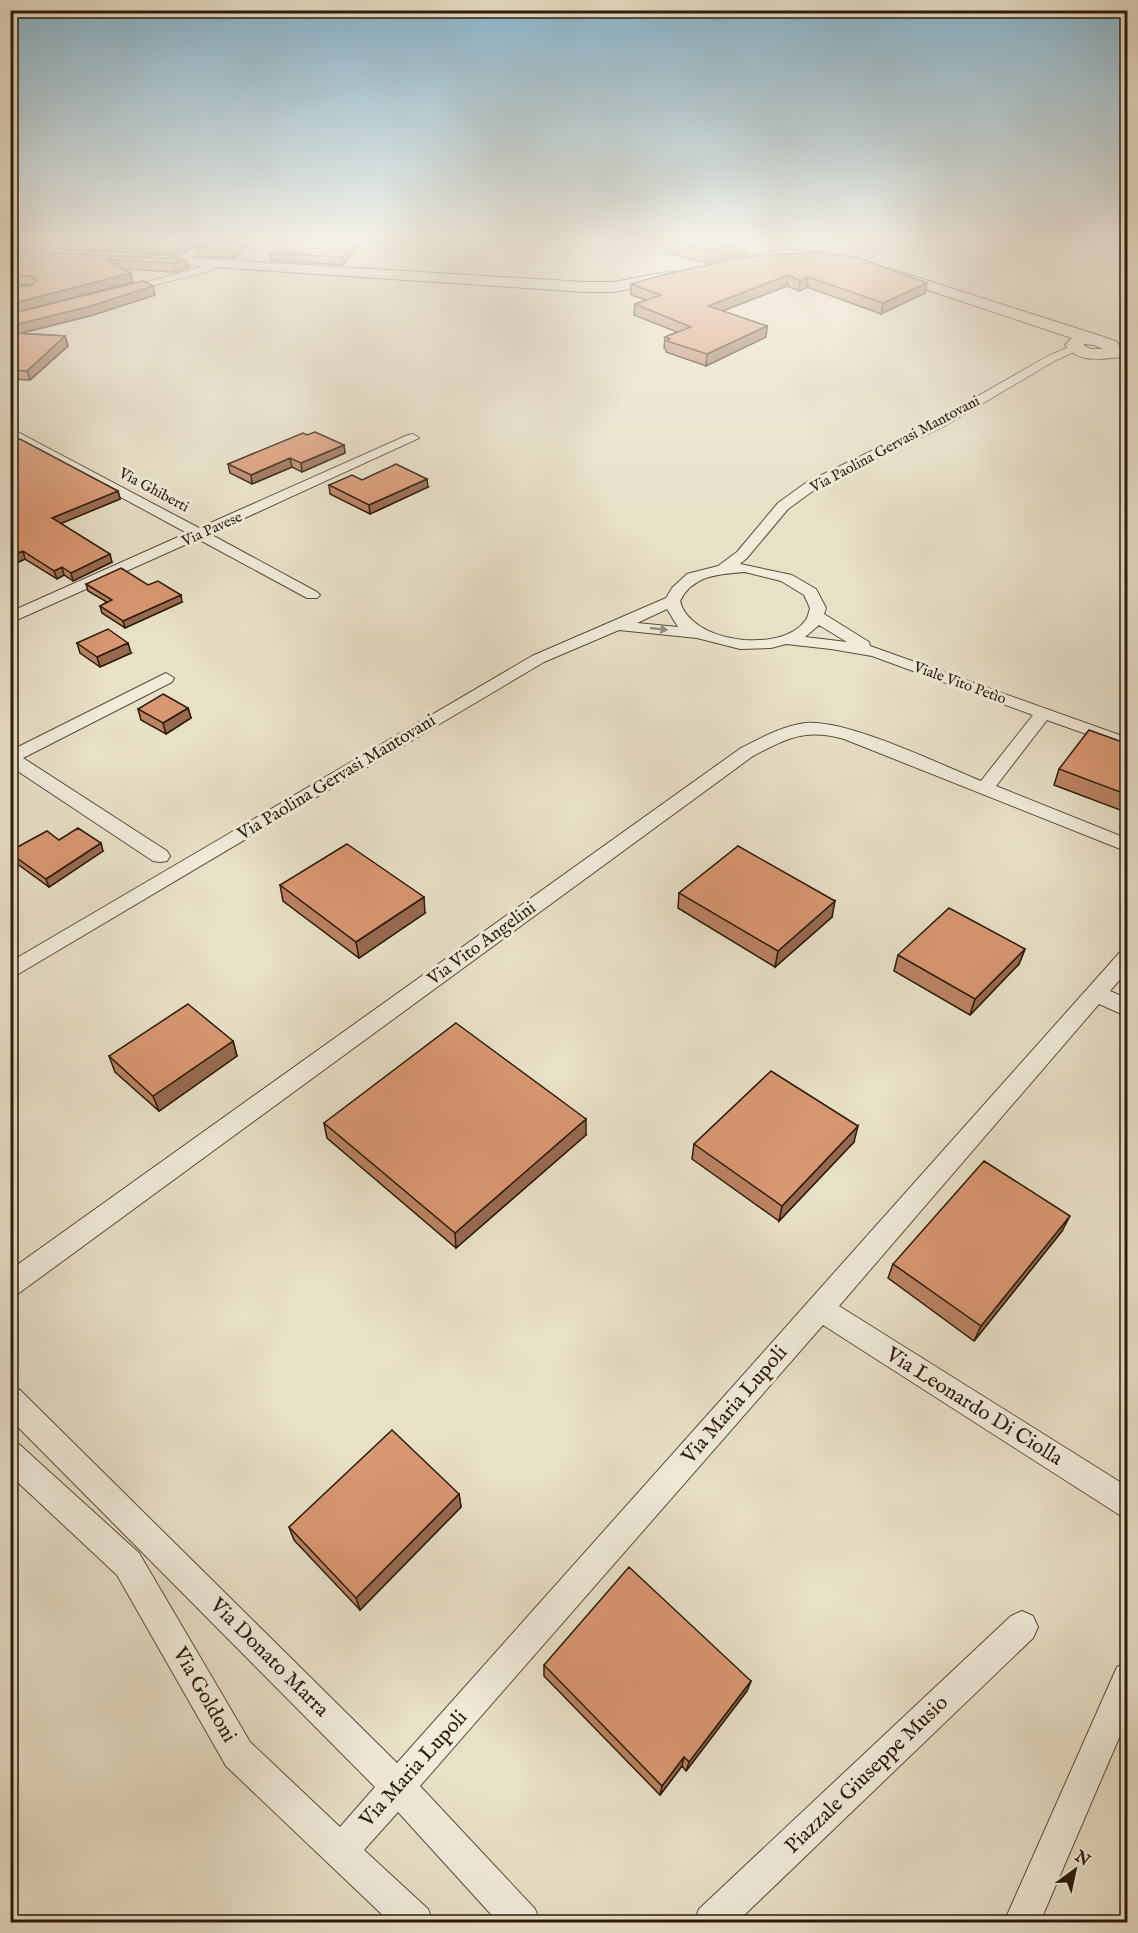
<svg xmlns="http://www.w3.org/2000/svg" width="1138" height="1933" font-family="'IM FELL English',serif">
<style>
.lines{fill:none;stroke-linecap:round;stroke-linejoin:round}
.street-casing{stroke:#5a4d3a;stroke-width:2}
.secondary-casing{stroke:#2b1c0b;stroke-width:2}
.street{fill:#f0ebdb;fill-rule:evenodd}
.secondary{fill:#f0ebdb;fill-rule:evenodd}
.wall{fill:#bb8263;stroke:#2b1c0b;stroke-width:1.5}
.shaded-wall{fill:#986a50;stroke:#2b1c0b;stroke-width:1.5}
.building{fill:#d99773;stroke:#2b1c0b;stroke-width:1.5}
.oneway{fill:#978e7d}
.labels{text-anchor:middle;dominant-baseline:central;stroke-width:6;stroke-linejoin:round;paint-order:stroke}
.far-street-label{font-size:15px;fill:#2b1c0b;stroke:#f0ebdb}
.street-label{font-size:18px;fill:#2b1c0b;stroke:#f0ebdb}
.near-street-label{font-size:21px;fill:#2b1c0b;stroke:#f0ebdb}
</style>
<rect width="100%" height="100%" fill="#e8e0c7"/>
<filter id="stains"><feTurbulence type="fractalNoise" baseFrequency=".00333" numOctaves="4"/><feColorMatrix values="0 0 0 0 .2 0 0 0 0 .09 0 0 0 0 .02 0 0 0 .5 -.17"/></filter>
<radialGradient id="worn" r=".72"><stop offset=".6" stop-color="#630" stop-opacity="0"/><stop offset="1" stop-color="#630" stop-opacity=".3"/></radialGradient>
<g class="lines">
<defs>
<path id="street" d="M55,240H66L49,255H41V251Z
M200,240L217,245L189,258L185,263H177L176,261L181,254L201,246L195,243Z
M900,240H913L859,262L850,260Z
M217,260L222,263L221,265L206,272L123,293L118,290L198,268Z
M10,286L32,287L37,290L32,293L10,292Z
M1074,345L1080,348L1078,350L1056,360L946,425L817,488L788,509L747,558L740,564L792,575L816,589L826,608L824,614L869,642L870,646L1128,738V749L1047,720L996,786L1128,839V852L844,739C805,728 787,738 753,756L19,1293L10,1296V1270L741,748C761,738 782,726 805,723C847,719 939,764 981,781L1033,715L872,656L831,649L786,644L771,648L740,649L697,638L619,630L544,662L10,979V962L532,656L666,598L672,588L687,574L718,566L737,552L778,503L807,482L938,419L1048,356ZM745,572L781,581L804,595L810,608C809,611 808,618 805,621C781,654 690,643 680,601C693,575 719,574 745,572ZM667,609L678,627L637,623ZM819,625L847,642L805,637Z
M10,428L199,528L408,435L413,434L419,438L210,534L317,592L320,595L317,598H307L198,539L10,623V612L187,533L10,437Z
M166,673L174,678L172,682L23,758L167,851L170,856L167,861L160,862L153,861L10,766V751Z
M1128,949V970L1110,991L1128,999V1017L1099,1004L839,1306L1128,1487V1518L1118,1514L823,1325L420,1786L535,1909L540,1922H498L398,1812L364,1850L428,1909L433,1922H390L226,1766L117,1575L10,1475V1441L20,1445L139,1553L250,1742L340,1827L375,1787L10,1419V1386L20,1390L397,1763L1121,951Z
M1022,1611L1033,1616L1038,1627L1033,1638L737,1922H694L699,1909L1011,1616Z
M1128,1662V1717L1040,1922H1004L1117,1667Z"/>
<path id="secondary" d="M780,250L828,251L835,255L828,259L780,258L739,265L732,261L739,257Z
M145,255L584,282H614L671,271L679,276L671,281L614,292H584L140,262L138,259L140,256Z
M888,268L1107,338L1117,342L1120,347H1128V357C1106,357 1080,366 1065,345L1072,338L883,275L881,272ZM1085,344L1094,345L1103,349H1091L1083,345Z"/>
</defs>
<!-- street casing -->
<use href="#street" class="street-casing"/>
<!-- secondary casing -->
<use href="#secondary" class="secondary-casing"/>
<!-- street -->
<use href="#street" class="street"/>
<!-- secondary -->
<use href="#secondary" class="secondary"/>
</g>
<!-- wall -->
<path class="wall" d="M10,240H52L41,248L10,247Z
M57,240L195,241L196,246L178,255L59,249Z
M207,240H251L235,258L199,256L197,247L210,241Z
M286,240H360L361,246L342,265L271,260L270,253Z
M666,240L748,241L747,254L706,263L666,253Z
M10,251L186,259L188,268L175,272L123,269L133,282L10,314L32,285L10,284Z
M751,256L925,293L881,314L807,287L799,291L787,286L722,311L767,326L766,337L706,366L666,352V349L664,348L665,337L677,332L634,315L635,304L646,300L631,295V284Z
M155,295L93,315L22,333L65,336L68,346L30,380L10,379V314Z
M307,435L344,445L345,453L302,472L292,467L252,484L230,473L228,464Z
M10,442L118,491L120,499L61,523L112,562L73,581L64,575L57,579L25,559L10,566Z
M362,480L428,487L370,514L330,494L329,485Z
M86,584L148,585L182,602L125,628L102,613L100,606L107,602L88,591Z
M77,643L131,653L100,667L80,653Z
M188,708L191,718L166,734L141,720L138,709Z
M1128,744V813L1054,785L1059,769Z
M59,840L103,851L49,887L12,860L10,857V851Z
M280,885L425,913L359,958L283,901Z
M679,893L832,917L775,967L678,908Z
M1025,949L1019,964L970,1015L894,971L898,955Z
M233,1041L237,1056L159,1111L115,1072L109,1056Z
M324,1123L586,1135L456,1248L327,1138Z
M854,1142L779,1221L692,1159L694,1144Z
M1062,1231L974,1341L888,1278L893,1264Z
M459,1494L461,1507L360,1610L294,1540L289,1527Z
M544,1665L751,1681L747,1691L686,1771L682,1766L660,1795L544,1676Z"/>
<!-- shaded-wall -->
<path class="shaded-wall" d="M39,240H52L41,248Z
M189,240H197L195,241L196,246L178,255L176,246Z
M242,240H251L235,258L234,249Z
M359,240H360L361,246L342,265V257Z
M748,241L747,254L706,263L707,250Z
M186,259L188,268L175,272L173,263Z
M131,273L133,282L10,314V304Z
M788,275L787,286L707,317L708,306Z
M808,277L807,287L799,291L800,281Z
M927,283L925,293L881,314L883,303Z
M153,286L155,295L93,315L10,336V326Z
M767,326L766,337L706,366L707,354Z
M65,336L68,346L30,380L27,371Z
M344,445L345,453L302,472L301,463Z
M290,458L292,467L252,484L251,475Z
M427,479L428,487L370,514L369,505Z
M118,491L120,499L55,526L52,518Z
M23,551L25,559L10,566V556Z
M110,554L112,562L73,581L71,573Z
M62,567L64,575L57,579L54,571Z
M181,595L182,602L125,628L123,621Z
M128,643L131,653L100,667L97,657Z
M188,708L191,718L166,734L163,723Z
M101,843L103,851L49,887L46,879Z
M424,897L425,913L359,958L356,942Z
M835,901L832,917L775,967L778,951Z
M1025,949L1019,964L970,1015L975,999Z
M233,1041L237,1056L159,1111L153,1096Z
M586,1119V1135L456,1248L455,1233Z
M858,1126L854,1142L779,1221L782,1206Z
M1070,1216L1062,1231L974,1341L981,1326Z
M459,1494L461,1507L360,1610L356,1598Z
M751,1681L747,1691L686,1771L689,1762Z
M684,1757L682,1766L660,1795L662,1786Z"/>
<!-- building -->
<path class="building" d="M57,240H189L176,246Z
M212,240H242L234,249L197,247Z
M286,240H359L342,257L270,253Z
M666,240H743L748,241L707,250Z
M10,251L186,259L173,263L107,260L131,273L10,304V295L21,286H31L37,280L30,276L10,275Z
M818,252L859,258L927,283L883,303L808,277L800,281L788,275L708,306L767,326L707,354L667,341L670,339L665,337L691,327L635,304L661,295L631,284L666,274L751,256Z
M143,281L153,286L91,306L10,326V314Z
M10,333L65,336L27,371L10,370Z
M315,432L344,445L301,463L290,458L251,475L228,464L303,433L307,435Z
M20,439L118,491L52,518L110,554L71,573L62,567L54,571L23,551L10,556V442Z
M396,464L427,479L369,505L329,485L352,475L362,480Z
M121,568L148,585L158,581L181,595L123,621L100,606L112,600L86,584Z
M108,629L128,643L97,657L77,643Z
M163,694L188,708L163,723L138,709Z
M1089,730L1128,744V795L1059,769Z
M78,828L101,843L46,879L10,853V851L47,831L59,840Z
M347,844L424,897L356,942L280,885Z
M738,846L835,901L778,951L679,893Z
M949,908L1025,949L975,999L898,955Z
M188,1004L233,1041L153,1096L109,1056Z
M456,1023L586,1119L455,1233L324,1123Z
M771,1071L858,1126L782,1206L694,1144Z
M984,1161L1070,1216L981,1326L893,1264Z
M392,1430L459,1494L356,1598L289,1527Z
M629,1567L751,1681L689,1762L684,1757L662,1786L544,1665Z"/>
<!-- one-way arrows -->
<defs><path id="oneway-solid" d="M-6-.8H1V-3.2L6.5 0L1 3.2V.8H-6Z" transform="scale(1.5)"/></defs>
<use class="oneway" href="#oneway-solid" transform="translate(659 629) rotate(6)"/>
<!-- sky -->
<linearGradient id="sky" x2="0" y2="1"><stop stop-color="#88b8d2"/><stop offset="0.47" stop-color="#f5f1e6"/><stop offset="1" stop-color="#f5f1e6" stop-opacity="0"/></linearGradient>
<rect width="1138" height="510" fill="url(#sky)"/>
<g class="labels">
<!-- far-street labels -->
<g class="far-street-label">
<text transform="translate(895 444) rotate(-28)">Via Paolina Gervasi Mantovani</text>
<text transform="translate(154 490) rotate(28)">Via Ghiberti</text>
<text transform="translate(212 529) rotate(-24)">Via Pavese</text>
<text transform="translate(960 683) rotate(20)">Viale Vito Petìo</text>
</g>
<!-- street labels -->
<g class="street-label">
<text transform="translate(337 778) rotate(-31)">Via Paolina Gervasi Mantovani</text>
<text transform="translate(482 944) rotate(-36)">Via Vito Angelini</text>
</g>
<!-- near-street labels -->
<g class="near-street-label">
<text transform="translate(735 1405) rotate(-49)">Via Maria Lupoli</text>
<text transform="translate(974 1407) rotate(32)">Via Leonardo Di Ciolla</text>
<text transform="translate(269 1658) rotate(45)">Via Donato Marra</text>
<text transform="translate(204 1695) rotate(60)">Via Goldoni</text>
<text transform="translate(414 1769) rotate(-48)">Via Maria Lupoli</text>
<text transform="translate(867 1775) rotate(-44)">Piazzale Giuseppe Musio</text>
</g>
</g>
<!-- margin -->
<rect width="1138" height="1933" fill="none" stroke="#e8e0c7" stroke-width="36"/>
<rect x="12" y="12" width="1114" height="1909" fill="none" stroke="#2b1c0b" stroke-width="3"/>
<rect x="18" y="18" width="1102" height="1897" fill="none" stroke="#2b1c0b" stroke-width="1.5"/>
<!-- north arrow -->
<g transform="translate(1075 1870) rotate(33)" stroke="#f0ebdb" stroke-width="4.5" paint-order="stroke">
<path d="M0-4.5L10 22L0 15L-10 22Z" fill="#2b1c0b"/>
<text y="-9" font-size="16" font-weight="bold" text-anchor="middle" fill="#2b1c0b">N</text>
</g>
<rect width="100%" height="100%" filter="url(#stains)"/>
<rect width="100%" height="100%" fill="url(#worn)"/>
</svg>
